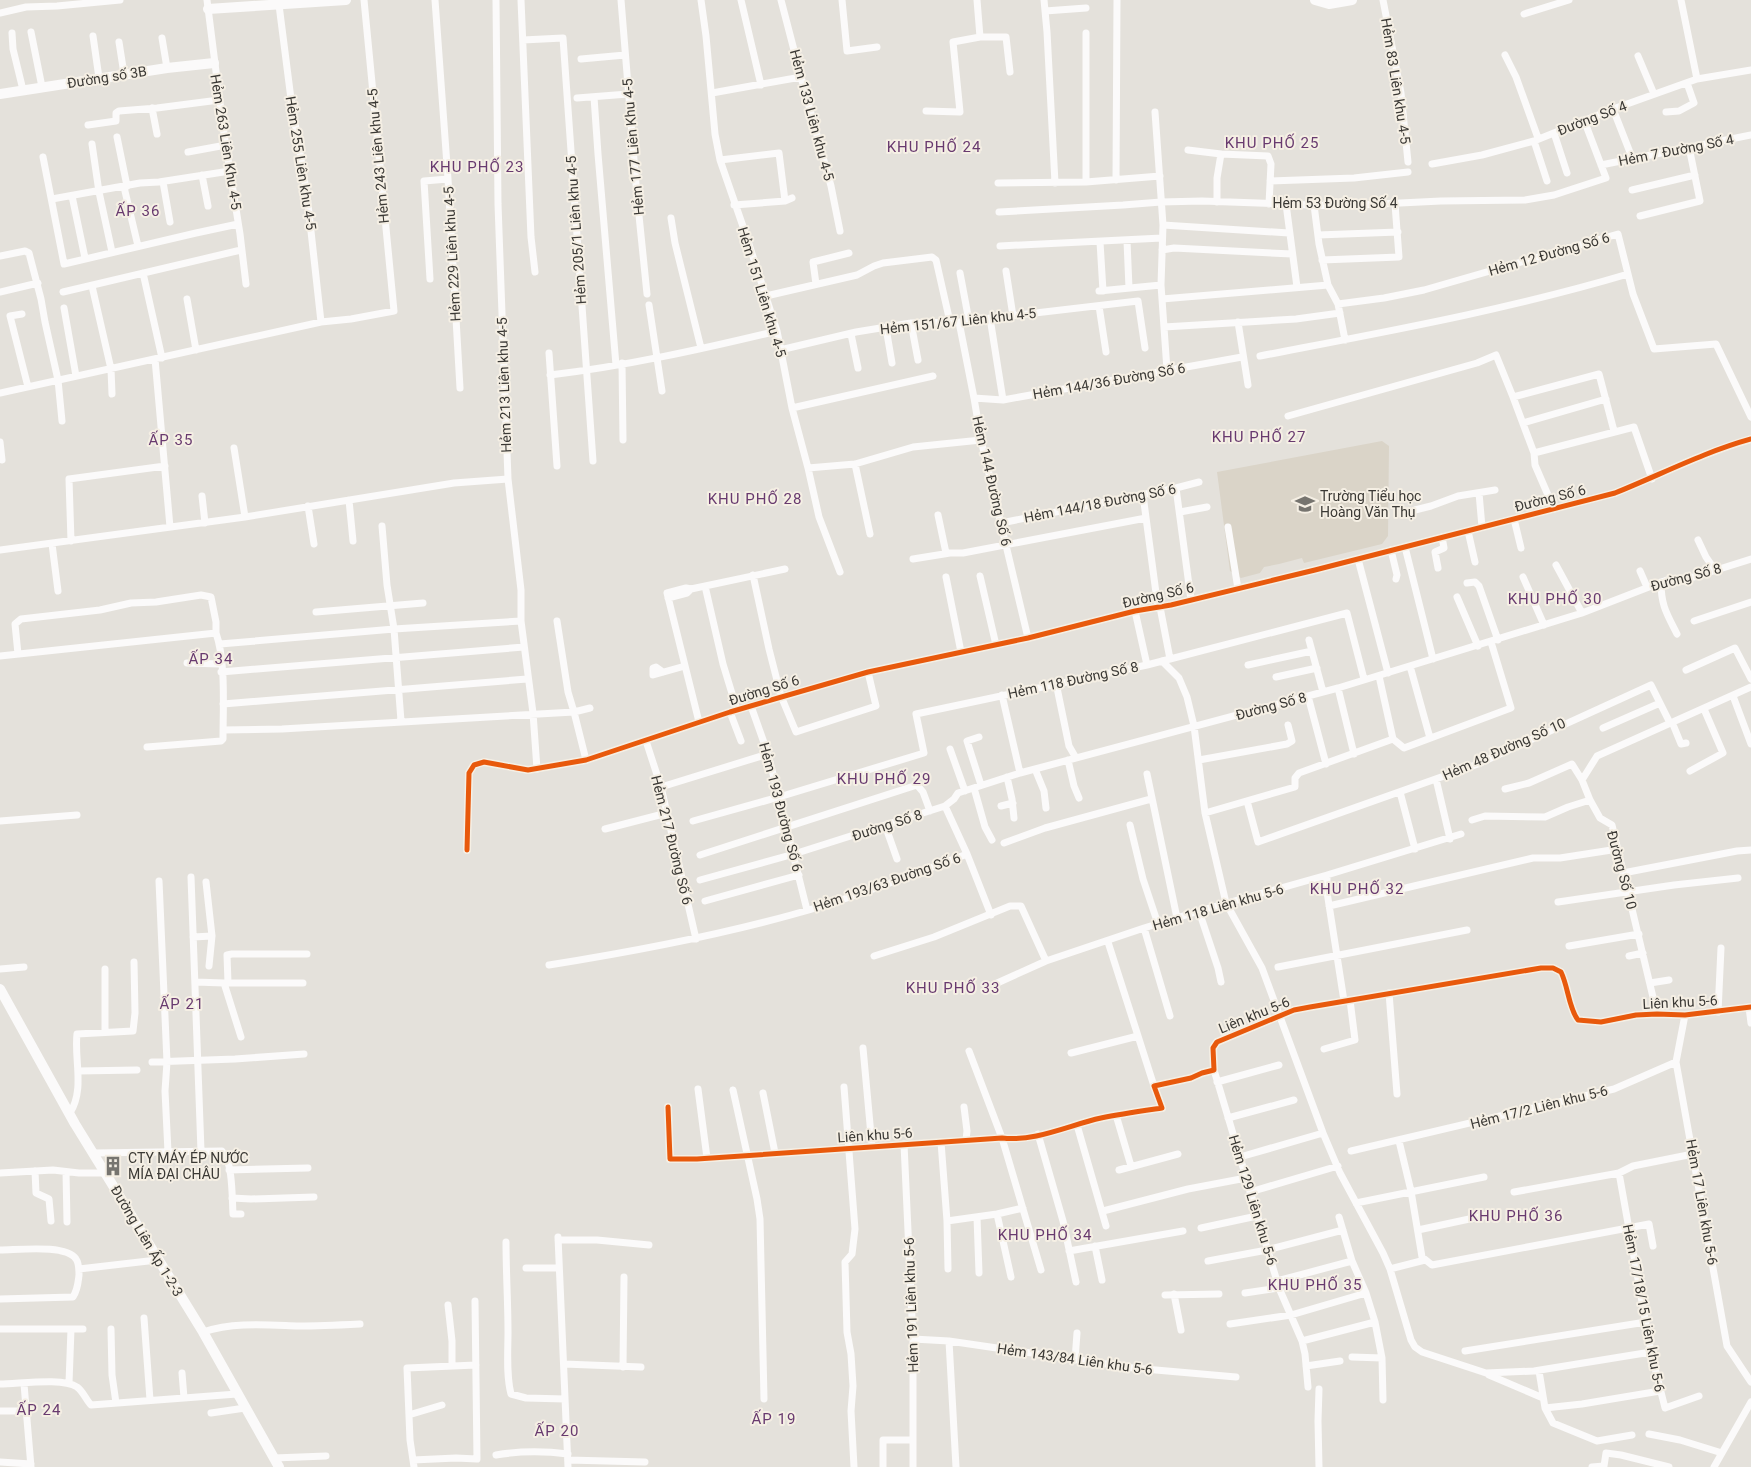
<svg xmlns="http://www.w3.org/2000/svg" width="1751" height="1467" font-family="Roboto,sans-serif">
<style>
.built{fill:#dad4c8}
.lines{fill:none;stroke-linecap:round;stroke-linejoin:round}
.street{stroke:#fbfafa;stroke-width:7}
.secondary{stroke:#fbfafa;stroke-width:10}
.cycleway-casing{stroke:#f5efe4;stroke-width:8}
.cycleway{stroke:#e8590c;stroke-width:5}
.labels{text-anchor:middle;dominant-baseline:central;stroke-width:4;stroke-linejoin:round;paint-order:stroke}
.street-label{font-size:14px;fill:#3b3935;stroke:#f5efe4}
.poi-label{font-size:14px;fill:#3b3935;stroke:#f5efe4;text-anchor:start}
.neighbourhood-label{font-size:15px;letter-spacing:1px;fill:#683a6f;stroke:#f5efe4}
</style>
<rect width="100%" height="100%" fill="#e4e1db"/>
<!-- built -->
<path class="built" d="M1382,441L1389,446L1388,536L1382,544L1304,563L1302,558L1279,564L1264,567L1260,573L1241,578L1230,571L1217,472Z"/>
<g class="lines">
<!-- street -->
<path class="street" d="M207,0L223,127L240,234L246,284
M435,0L448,179L460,388
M496,0L498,204L508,479L521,590V621L533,713L537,769
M521,0L531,237L535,272
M621,0L637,196L647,294
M701,0L706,36L715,134L720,160L747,238L777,331L792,408L808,468L855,464L913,447L981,440
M741,0L761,85
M781,0L801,77L831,186L840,231
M842,0L847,51L877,47
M1044,0L1047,32L1055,183
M1383,0L1401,93L1408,162
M1681,0L1697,79
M279,5L291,99L307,195L321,322
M1045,11L1086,8
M0,13L26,7L57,6L120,0
M1524,14L1569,0
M31,32L42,87
M12,33L13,49L23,90
M93,36L99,78
M980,37H1006L1010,72
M162,38L167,68
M523,40L563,38L593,461
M119,42L124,74
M1505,55L1516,77L1538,138
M1638,56L1654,94
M581,59L625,55
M712,93L801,77
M594,97L598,154L616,365
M577,98L628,94
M152,108L157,134
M1613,109L1633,160
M926,111L960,112L953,42L980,37L977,0
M1155,112L1163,225L1161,285L1167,370
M1666,112L1679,111L1694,103L1687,83
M88,125L116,121V113L119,111L157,108L219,100
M1554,133L1567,173
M117,137L127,186
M1534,141L1547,181
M92,144L99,192L112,252
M1188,150L1221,154L1268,156L1271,164L1269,204
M188,152L226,145
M43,157L64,264L196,233L238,224
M720,160L779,153L785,201
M1432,164L1482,155L1534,141L1613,109L1697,79L1751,70
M1601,165L1751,135
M202,175L208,206
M1116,180L1117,0
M1270,181L1354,178L1408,172
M163,182L170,222
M1086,182V33
M998,183L1086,182L1160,176
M124,187L138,246
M1632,190L1695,175
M72,196L85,258
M52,199L140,183L159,182L230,171
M1217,202V178L1221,154
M1286,204L1297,287
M734,205L785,201L792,198
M1314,205L1319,244L1328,285L1338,304L1345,340
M999,212L1123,205L1161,202L1202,201L1339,206L1441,201L1525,200L1554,195L1606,178L1584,120
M1640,216L1700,201L1689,147
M671,218L675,243L701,348
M1163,225L1289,233
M1318,235L1398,232
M1127,241L1129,288
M1100,242L1103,291
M1000,246L1162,238
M1162,250L1174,248L1292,254
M0,256L25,251L29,253L41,299L45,322L58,380L62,421
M1322,260L1399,257L1395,204
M1006,271L1013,316
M143,273L162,358
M960,273L969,321
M430,279L424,181L448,179
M816,284L813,262L849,253
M92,286L111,369L112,394
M1099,291L1161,285
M0,292L38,283
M63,292L241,250
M766,296L857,275L874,266L883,263L932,257L936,260L950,322
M187,299L196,350
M1162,299L1328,285
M1338,304L1384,298L1424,290L1618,234L1633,294L1654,349L1716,344L1751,417
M649,305L662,391
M1099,306L1106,352
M64,308L76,376
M22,314L10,316L28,387
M990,318L1003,400
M959,322L974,398L981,440L1028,638
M1238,322L1248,385
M911,323L918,360
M1164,327L1296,319L1340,313
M886,328L892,363
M851,334L858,368
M780,350L856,332L911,323L959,322L1138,301L1145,348
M549,353L557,466
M1260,356C1384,332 1507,310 1628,274
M155,359L170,527
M622,363L623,440
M550,375C626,366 702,349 777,331
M0,393L321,322L351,319L394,311L364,0
M1513,397L1599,374L1614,431
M974,398L1003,400L1242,357
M792,408L933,376
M1288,416L1477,363L1496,355L1513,397L1534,453L1535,465L1554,509
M1523,423L1606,399
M0,442L2,460
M234,448L245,517
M1534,453L1634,427L1652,479
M855,464L870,534
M808,468L819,517L840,572
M1176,488L1191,600
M1479,493L1482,527
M1143,495L1158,608
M202,496L205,523
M349,500L353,541
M308,506L314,544
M1415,510L1431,506L1458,496L1495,490
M1180,512L1207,507
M938,515L946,553
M1514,519L1521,548
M1001,523L1176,488L1199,482
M382,526L387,585L394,629L401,721
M1228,527L1238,589
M1468,531L1475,562
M1698,540L1706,557L1715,570
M71,541L69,479L165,466
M52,544L58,591
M1405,547L1433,659
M0,550L245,517L454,483L508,479
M1391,550L1397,575L1396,579
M913,559L950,553H963L1146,518
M1358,559L1388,673
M1556,565L1582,613
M1438,568L1435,552L1444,548L1442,537
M1640,571L1647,587
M753,575L769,649L781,696L796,732L876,706L868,672
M980,576L996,645
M946,577L961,652
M1523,577L1544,625
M1661,582C1661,606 1667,614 1677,634
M1467,583L1475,582L1479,586L1498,640
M705,586L723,664L737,710
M1457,597L1478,646
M668,598L687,593L691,589
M1160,607L1170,659
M1135,611L1147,665
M316,612L423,603
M557,621L568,692L574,712L590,708
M1694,621L1751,602
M1309,640L1323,692
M220,644L394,629L521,621
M18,654L15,624L21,619L100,610L131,603L156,602L201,595L211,597L216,622V633
M0,656L216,633C226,661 223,708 223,739L221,741L147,747
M1162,661L1179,678L1187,697L1194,726L1205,813L1226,903L1262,968L1323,1133L1340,1173L1383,1253L1390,1269L1411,1340L1415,1347L1422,1352L1486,1373L1534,1371L1651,1352
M187,663L221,664
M1248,665L1312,651
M1410,666L1430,738
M1686,670L1735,648L1751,679
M221,672L524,647
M663,672L656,667L653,668V675L685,666
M1379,676L1393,739
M1276,677L1317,668
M1056,683L1069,746L1076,758
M1338,688L1354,754
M1002,695L1020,773
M1308,696L1326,764
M1733,696L1751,744
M223,704L527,679
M751,706L768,754L807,910
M730,712L741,741
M699,722L667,593L686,588L691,589L785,569
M1672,722L1681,744L1686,743
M1603,728L1660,703
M223,730L282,729L574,712L586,760
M979,737L967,741L981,785
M646,741L661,787L696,939
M950,749L965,791
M1068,760L1074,786L1079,798
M1199,760L1287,744L1292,741L1288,725
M1035,769L1044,791L1046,808
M1690,771L1723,753L1704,709
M1147,774L1177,918
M1007,777L1012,799L1014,818
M1436,779L1450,839
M661,787L768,754
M974,788L985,827L992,840
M1505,789L1529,783L1572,764L1582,780
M1400,792L1415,849
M1247,801L1258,842L1478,764L1651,685L1670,723
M945,806L967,854L991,915
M1001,806L1013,803
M1205,813L1295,787V778L1299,773L1393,739L1404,748L1511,708L1491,642
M1472,820L1485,816L1545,817L1568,807L1590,800
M0,821L77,815
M693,821L779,797L924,753L916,714L1147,665L1347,613L1364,679
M885,825L897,859
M1130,825L1143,879L1158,924
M605,829L667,813
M1004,843L1045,828L1151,799
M467,850L469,773L474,765L484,762L528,770L586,760L730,712L868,672L1028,638L1135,611L1171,605L1315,570L1615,493C1660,475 1704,452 1751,439
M700,855L917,785L923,792L930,811
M1623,873L1737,851L1751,850
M1327,875L1461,834
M191,877L201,1151
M700,880L794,854L945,806L954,799L958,793L1020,773L1338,688L1582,613L1667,580L1694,577L1751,559
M159,881L167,1062L165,1091L168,1152
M206,882L212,936L209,966
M705,901L799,875
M1558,902L1674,885L1738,878
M1329,906L1533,858H1560L1618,849
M1199,911L1218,968L1221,982
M1144,928L1170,1016
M193,937L212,936
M1108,942L1154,1086
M1569,946L1639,934
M874,956L934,937L1010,906H1021L1046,961
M1629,956L1643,953
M549,965C631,952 711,937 791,915C851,899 909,876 967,854
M1278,967L1467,930
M0,969L24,967
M105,969V1032
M195,982L224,983L241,1037
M224,983H303
M228,983L227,955L232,954H307
M1650,983L1669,980
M995,984L1046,961L1144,928L1199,911L1327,875V892L1344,1001
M1389,993L1397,1094
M1749,1007L1751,1023
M1718,1012L1721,948
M1657,1014L1612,825L1600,818L1590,800L1582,780L1597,756L1751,687
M1685,1015L1676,1062L1727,1346L1751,1382
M863,1048L872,1146
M1324,1049L1355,1040L1350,1000
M969,1051L1002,1138L1041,1270
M1071,1053L1138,1036
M152,1062L235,1059L304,1054
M1214,1070L1279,1288L1302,1341L1305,1354L1308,1387
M78,1071L137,1070
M1217,1082L1279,1065
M844,1087L855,1229L852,1254L845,1262L847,1332L851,1354L853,1386L851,1411L854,1467
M698,1089L707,1158
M733,1090L757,1199L760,1219L764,1399
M763,1093L775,1153
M668,1107L670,1159H697L1002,1138C1035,1142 1069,1125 1101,1118C1121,1114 1142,1111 1162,1108L1154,1086L1191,1078L1202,1073L1214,1070L1213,1048L1217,1042L1294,1010L1310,1007L1541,968H1553L1561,972C1568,986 1569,1009 1578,1020L1601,1022L1636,1015L1657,1014L1685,1015L1751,1007
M964,1107L967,1131L966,1140
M70,1113C85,1089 74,1060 77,1034L133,1031L135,1013L134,962
M1116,1115L1131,1166
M1228,1118L1294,1100
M1077,1125L1106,1226
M1038,1134L1063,1221L1076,1282
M1399,1141L1411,1191L1422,1257L1432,1265L1649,1224L1653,1246
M941,1142L947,1221L948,1269
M904,1144L913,1339V1467
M1351,1151L1614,1089L1676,1062
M94,1153L222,1151C233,1161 232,1199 233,1214H241
M1240,1157L1323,1133
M229,1170L308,1168
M1119,1170L1178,1154
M35,1171L36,1193L49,1199L51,1221
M66,1172L67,1222
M0,1173L53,1170L79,1173H106
M1619,1173L1651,1352L1665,1408L1699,1396
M1250,1192L1338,1166
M1514,1192L1619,1173L1633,1166L1693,1154
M232,1198L251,1199L314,1197
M1356,1203L1484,1177
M1103,1211L1188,1189L1246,1178
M997,1214L1011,1277
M977,1217L979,1273
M1339,1217L1352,1261L1366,1293L1375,1322L1382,1358L1383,1400
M947,1221L997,1214L1023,1208
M1201,1228L1257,1216
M1418,1230L1488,1215
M558,1237L568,1467
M558,1240H597L649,1245
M506,1242C506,1272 508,1302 508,1332C508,1352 506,1375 511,1394L526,1398L565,1399
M1095,1246L1102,1280
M0,1250C18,1250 66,1244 76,1259C79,1263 79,1270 79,1275C78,1283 78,1289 73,1297L0,1299
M1069,1251L1183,1231
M1208,1261L1267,1250L1343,1230
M526,1268H559
M79,1269L157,1260
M1390,1269L1425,1260
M1277,1281L1352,1261
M1245,1293L1279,1288
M1174,1294L1181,1330
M1165,1295L1219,1294
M448,1305L452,1341V1366
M144,1318L150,1400
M1230,1324L1291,1315L1366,1293
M0,1329H83
M111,1329L112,1375L116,1403
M203,1332C234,1322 266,1325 299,1326C319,1326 340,1325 360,1324
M913,1339L949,1341L1133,1368L1236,1377
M949,1341L956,1467
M1302,1341L1375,1322
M1465,1351L1646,1322
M1352,1357L1382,1358
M1075,1360L1077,1333
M564,1364L641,1367
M1306,1366L1340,1361
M623,1367L624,1277
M1539,1371L1545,1408L1553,1423L1597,1441L1632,1435
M182,1373L184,1398
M1489,1375L1543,1398
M69,1383L71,1329
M0,1384C19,1384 63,1377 77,1387C83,1391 86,1400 91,1405L237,1394
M24,1384L31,1467
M1545,1408L1582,1404L1660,1391
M0,1411H27
M211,1413L245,1408
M409,1414H412L442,1405
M1649,1434L1680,1440L1722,1453
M1606,1453L1621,1455L1669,1467
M496,1455C520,1451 544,1451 568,1454
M274,1458L326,1456
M413,1460L456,1458L477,1459L475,1301
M568,1460L645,1462
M0,1462L31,1464
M414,1467L410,1440L407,1368L476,1365
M883,1467V1440H912
M1319,1467L1318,1421L1319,1389
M1592,1467L1604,1466L1606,1453
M1714,1467L1751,1402"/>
<!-- secondary -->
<path class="secondary" d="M1315,0L1329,4L1352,0
M208,9L346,0
M0,94L167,68L214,63
M0,989L75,1124L203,1332L279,1467"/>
<defs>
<path id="cycleway" d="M467,850L469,773L474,765L484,762L528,770L586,760L730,712L868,672L1028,638L1135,611L1171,605L1315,570L1615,493C1660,475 1704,452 1751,439
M668,1107L670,1159H697L1002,1138C1035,1142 1069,1125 1101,1118C1121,1114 1142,1111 1162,1108L1154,1086L1191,1078L1202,1073L1214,1070L1213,1048L1217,1042L1294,1010L1310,1007L1541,968H1553L1561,972C1568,986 1569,1009 1578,1020L1601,1022L1636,1015L1657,1014L1685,1015L1751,1007"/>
</defs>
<!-- cycleway casing -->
<use href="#cycleway" class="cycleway-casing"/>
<!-- cycleway -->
<use href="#cycleway" class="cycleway"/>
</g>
<!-- icons -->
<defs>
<symbol id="school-bare" viewBox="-9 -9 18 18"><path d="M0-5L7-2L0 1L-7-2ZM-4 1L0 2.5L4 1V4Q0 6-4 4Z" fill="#76746f" stroke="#f5efe4" stroke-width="2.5" paint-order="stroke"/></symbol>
<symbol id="building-bare" viewBox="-9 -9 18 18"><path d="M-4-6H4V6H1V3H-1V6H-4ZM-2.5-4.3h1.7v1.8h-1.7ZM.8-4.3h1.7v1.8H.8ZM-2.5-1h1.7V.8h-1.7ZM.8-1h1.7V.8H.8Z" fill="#76746f" stroke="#f5efe4" stroke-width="2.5" paint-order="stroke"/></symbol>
</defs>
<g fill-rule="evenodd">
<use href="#school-bare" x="1291" y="490" width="28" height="28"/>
<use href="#building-bare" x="99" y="1152" width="28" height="28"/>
</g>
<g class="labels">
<!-- street labels -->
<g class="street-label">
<text transform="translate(107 77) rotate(-9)">Đường số 3B</text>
<text transform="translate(1396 81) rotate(81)">Hẻm 83 Liên khu 4-5</text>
<text transform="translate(812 115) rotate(75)">Hẻm 133 Liên khu 4-5</text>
<text transform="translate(1592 118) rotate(-21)">Đường Số 4</text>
<text transform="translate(226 142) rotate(81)">Hẻm 263 Liên Khu 4-5</text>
<text transform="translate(633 147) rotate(-95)">Hẻm 177 Liên Khu 4-5</text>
<text transform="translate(1676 150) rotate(-11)">Hẻm 7 Đường Số 4</text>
<text transform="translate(378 156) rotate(-95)">Hẻm 243 Liên khu 4-5</text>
<text transform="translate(301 163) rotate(81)">Hẻm 255 Liên khu 4-5</text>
<text x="1335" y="203">Hẻm 53 Đường Số 4</text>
<text transform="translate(576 230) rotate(-94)">Hẻm 205/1 Liên khu 4-5</text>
<text transform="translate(452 254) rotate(-93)">Hẻm 229 Liên khu 4-5</text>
<text transform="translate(1549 254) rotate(-16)">Hẻm 12 Đường Số 6</text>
<text transform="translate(762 292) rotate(73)">Hẻm 151 Liên khu 4-5</text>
<text transform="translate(958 321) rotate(-6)">Hẻm 151/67 Liên khu 4-5</text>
<text transform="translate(1109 381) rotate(-10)">Hẻm 144/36 Đường Số 6</text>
<text transform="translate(504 385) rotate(-92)">Hẻm 213 Liên khu 4-5</text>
<text transform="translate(992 481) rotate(77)">Hẻm 144 Đường Số 6</text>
<text transform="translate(1550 498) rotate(-14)">Đường Số 6</text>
<text transform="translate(1100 503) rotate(-11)">Hẻm 144/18 Đường Số 6</text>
<text transform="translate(1686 577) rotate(-15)">Đường Số 8</text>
<text transform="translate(1158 595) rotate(-13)">Đường Số 6</text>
<text transform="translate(1073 680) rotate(-12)">Hẻm 118 Đường Số 8</text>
<text transform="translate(764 690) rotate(-17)">Đường Số 6</text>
<text transform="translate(1271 706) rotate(-15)">Đường Số 8</text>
<text transform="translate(1504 749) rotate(-24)">Hẻm 48 Đường Số 10</text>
<text transform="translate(781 807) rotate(75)">Hẻm 193 Đường Số 6</text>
<text transform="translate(887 825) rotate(-18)">Đường Số 8</text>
<text transform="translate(672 840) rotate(76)">Hẻm 217 Đường Số 6</text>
<text transform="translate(1622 870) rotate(75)">Đường Số 10</text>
<text transform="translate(887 882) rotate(-19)">Hẻm 193/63 Đường Số 6</text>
<text transform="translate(1218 907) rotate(-16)">Hẻm 118 Liên khu 5-6</text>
<text transform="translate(1680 1002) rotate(-3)">Liên khu 5-6</text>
<text transform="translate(1254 1015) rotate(-22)">Liên khu 5-6</text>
<text transform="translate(1539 1107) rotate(-14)">Hẻm 17/2 Liên khu 5-6</text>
<text transform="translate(875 1135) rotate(-4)">Liên khu 5-6</text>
<text transform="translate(1253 1200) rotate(73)">Hẻm 129 Liên khu 5-6</text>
<text transform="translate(1702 1202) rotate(80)">Hẻm 17 Liên khu 5-6</text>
<text transform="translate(147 1241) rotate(59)">Đường Liên Ấp 1-2-3</text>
<text transform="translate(911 1305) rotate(-92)">Hẻm 191 Liên khu 5-6</text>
<text transform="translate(1644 1308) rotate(79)">Hẻm 17/18/15 Liên khu 5-6</text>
<text transform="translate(1075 1359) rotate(8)">Hẻm 143/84 Liên khu 5-6</text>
</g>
<!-- poi labels -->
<g class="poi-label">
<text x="1320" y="496">Trường Tiểu học<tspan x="1320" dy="16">Hoàng Văn Thụ</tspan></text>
<text x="128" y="1158">CTY MÁY ÉP NƯỚC<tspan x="128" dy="16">MÍA ĐẠI CHÂU</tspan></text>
</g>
<!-- neighbourhood labels -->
<g class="neighbourhood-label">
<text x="1272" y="143">KHU PHỐ 25</text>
<text x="934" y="147">KHU PHỐ 24</text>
<text x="477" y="167">KHU PHỐ 23</text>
<text x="138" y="211">ẤP 36</text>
<text x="1259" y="437">KHU PHỐ 27</text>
<text x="171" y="440">ẤP 35</text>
<text x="755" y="499">KHU PHỐ 28</text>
<text x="1555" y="599">KHU PHỐ 30</text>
<text x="211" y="659">ẤP 34</text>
<text x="884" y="779">KHU PHỐ 29</text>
<text x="1357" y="889">KHU PHỐ 32</text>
<text x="953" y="988">KHU PHỐ 33</text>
<text x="182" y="1004">ẤP 21</text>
<text x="1516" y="1216">KHU PHỐ 36</text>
<text x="1045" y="1235">KHU PHỐ 34</text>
<text x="1315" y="1285">KHU PHỐ 35</text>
<text x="39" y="1410">ẤP 24</text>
<text x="774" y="1419">ẤP 19</text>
<text x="557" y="1431">ẤP 20</text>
</g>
</g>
</svg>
